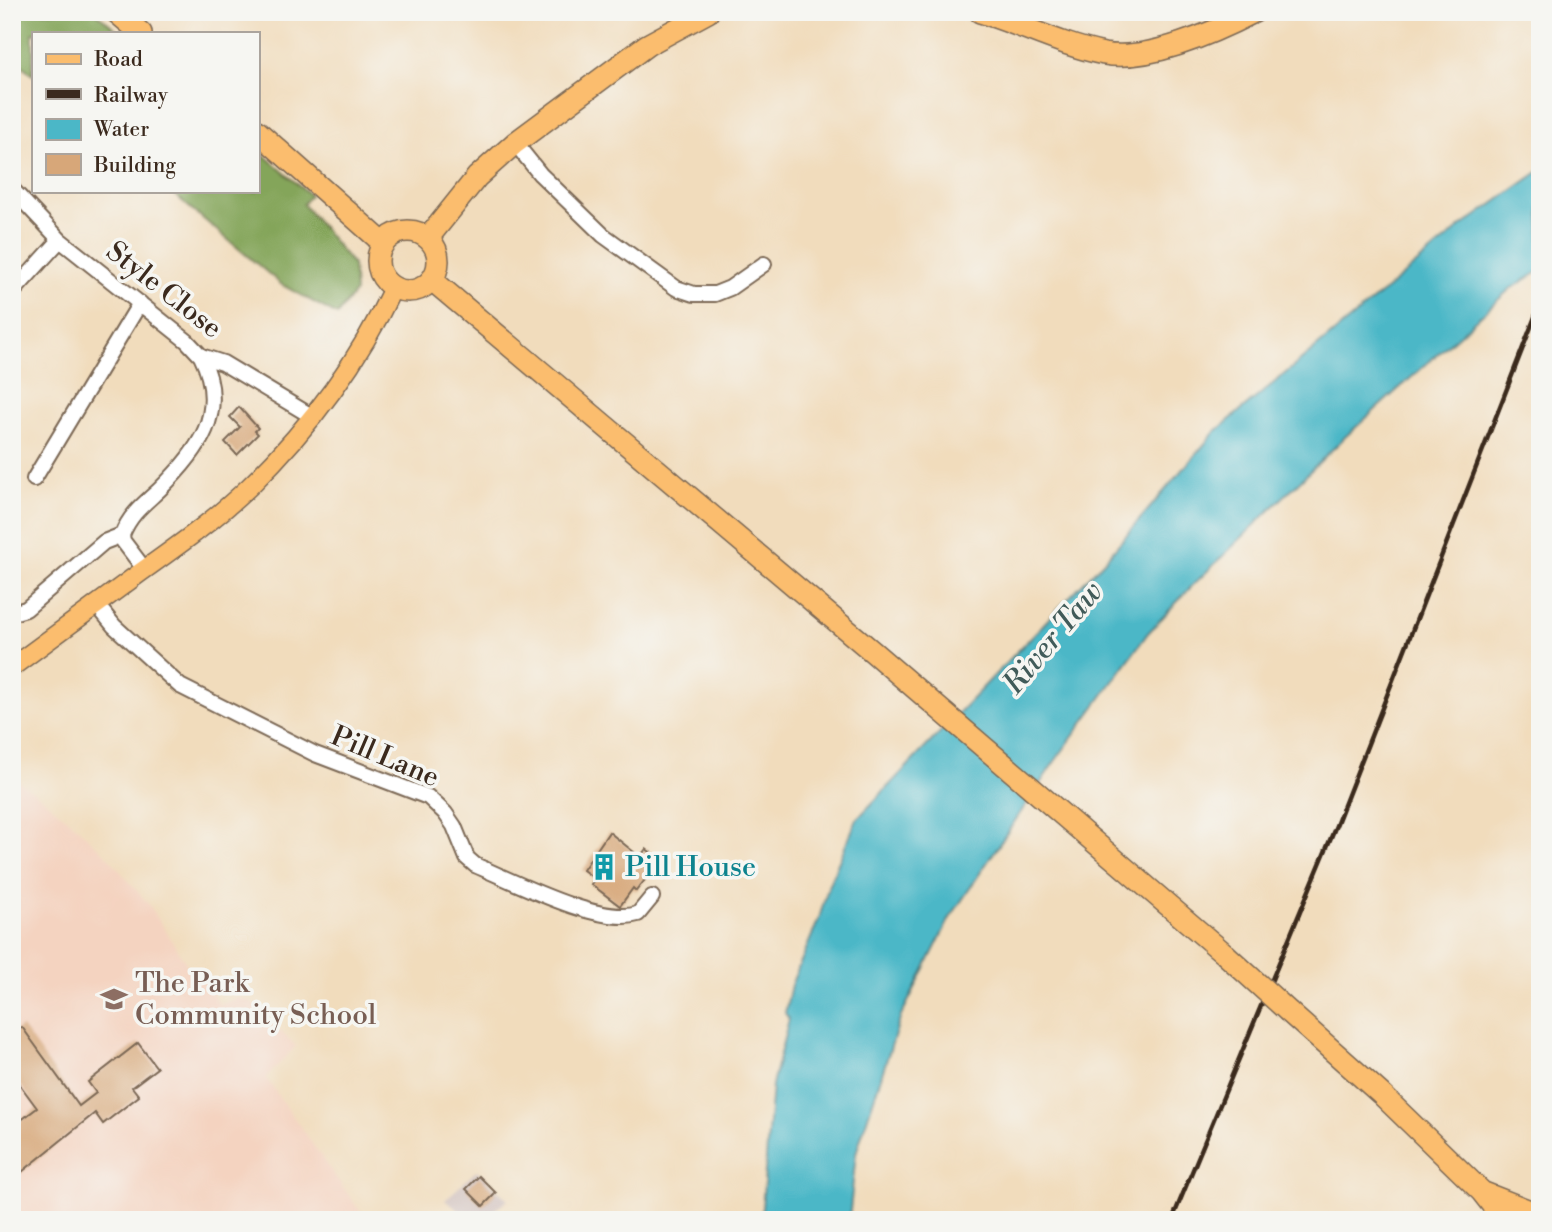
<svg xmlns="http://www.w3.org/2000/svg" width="1552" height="1232" font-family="'Libre Bodoni',serif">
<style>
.built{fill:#f4d3c0}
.industrial{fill:#d0c0bc}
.forest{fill:#84a55a;stroke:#60683c;stroke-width:2}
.water{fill:#4bb7c7;stroke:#437072;stroke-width:2}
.building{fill:#d7a779}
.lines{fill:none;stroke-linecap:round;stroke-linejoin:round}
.minor-casing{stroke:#7b6855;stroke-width:18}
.major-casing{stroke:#7b6855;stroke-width:21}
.highway-casing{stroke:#7b6855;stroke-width:24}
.minor{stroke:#fff;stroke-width:14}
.major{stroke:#fbbd6e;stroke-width:18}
.highway{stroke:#fbbd6e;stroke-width:21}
.rail{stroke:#3b2a1e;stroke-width:4.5}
.highway-bridge-casing{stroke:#7b6855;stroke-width:24;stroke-linecap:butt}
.highway-bridge{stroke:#fbbd6e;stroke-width:21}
.labels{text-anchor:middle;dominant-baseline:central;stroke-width:7;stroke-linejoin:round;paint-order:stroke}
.street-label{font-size:28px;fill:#3b2a1e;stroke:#f6f6f2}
.culture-label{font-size:28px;fill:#0d838f;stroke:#f6f6f2;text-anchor:start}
.education-label{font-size:28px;fill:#785e54;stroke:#f6f6f2;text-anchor:start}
.water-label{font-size:30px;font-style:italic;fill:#415b59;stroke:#f6f6f2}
</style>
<rect width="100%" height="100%" fill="#f6f6f2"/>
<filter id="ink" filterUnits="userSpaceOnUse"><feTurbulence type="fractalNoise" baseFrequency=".0143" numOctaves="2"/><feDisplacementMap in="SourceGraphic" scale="14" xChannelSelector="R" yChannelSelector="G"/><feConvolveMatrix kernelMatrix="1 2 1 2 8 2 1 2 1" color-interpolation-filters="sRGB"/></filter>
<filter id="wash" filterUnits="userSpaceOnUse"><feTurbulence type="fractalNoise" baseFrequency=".00686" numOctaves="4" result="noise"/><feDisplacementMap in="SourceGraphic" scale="28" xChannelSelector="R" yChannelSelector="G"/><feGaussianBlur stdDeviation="1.57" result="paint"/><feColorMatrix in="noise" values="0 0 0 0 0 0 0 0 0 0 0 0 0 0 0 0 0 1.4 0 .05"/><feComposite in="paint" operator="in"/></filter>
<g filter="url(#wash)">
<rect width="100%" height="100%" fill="#f1dcbc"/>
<!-- built -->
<path class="built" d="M12,777L41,797L75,825L109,858L150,906L197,981H204L220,1005L238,998L250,1001L296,1046L266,1078L357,1207L369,1220H12Z"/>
<!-- industrial -->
<path class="industrial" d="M477,1170L508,1200L482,1220H472L445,1200Z"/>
<!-- forest -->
<path class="forest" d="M12,12H95L121,33H33V75L12,57Z
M257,149L310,195L303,204L353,265L355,292L337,315L282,285L170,191H257Z"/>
<!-- water -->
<path class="water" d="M1540,171V271L1510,289L1345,437L1192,586L1148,633L1053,764L950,918L901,1016L856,1153L849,1220H761L772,1085L789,1019L785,1013L791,985L819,919L829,884L857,819L1105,560L1215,432L1462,226Z"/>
<g id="blocks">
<!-- building -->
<path class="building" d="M239,407L258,428L255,431L258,434L237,455L225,442L240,427L230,417Z
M609,832L640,857L646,849L667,864L661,875L652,871L636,891L633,888L620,906L591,884L595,879L583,870Z
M22,1027L79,1106L96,1093L88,1082L138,1043L157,1068L132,1087L139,1096L103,1124L95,1113L12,1180V1127L37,1108L12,1074V1033Z
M479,1176L496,1193L483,1206L466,1189Z"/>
</g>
</g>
<g filter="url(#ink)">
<use href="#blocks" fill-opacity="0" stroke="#7b6855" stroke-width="2"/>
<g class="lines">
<defs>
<path id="minor" d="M515,143L540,174L603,235L676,288L694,294H715L730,288L764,264
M12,189L60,240L187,341L201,356L223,363L313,417
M12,293L60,240
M34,479L140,303
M145,570L123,541L122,535C130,514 144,504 159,490C199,451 229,412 201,356
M97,605L114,626L180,686L315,754L428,797L445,813L454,826L467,858L475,865C513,881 599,926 638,914L652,897
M12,613L26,609L104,542L122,535"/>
<path id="major" d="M12,667C55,635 98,604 141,572C179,545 217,518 250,486C309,428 358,363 393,288"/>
<path id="highway" d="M116,12L141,33
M980,12C1022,25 1061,45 1104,54C1148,62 1215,32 1254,12
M257,131L383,243
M378 261a30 30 0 1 1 60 0a30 30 0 1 1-60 0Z
M428,238L477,177L515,143L647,45L708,12
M432,280L873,652L1225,954
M1289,1012L1381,1094L1482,1192L1504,1220
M1484,1193L1540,1215"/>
</defs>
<!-- minor casing -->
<use href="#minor" class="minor-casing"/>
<!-- major casing -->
<use href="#major" class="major-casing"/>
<!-- highway casing -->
<use href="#highway" class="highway-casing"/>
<!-- minor -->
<use href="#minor" class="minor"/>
<!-- major -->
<use href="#major" class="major"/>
<!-- highway -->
<use href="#highway" class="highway"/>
<!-- rail -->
<path class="rail" d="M1172,1220L1337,823L1540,304"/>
<defs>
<path id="highway-bridge" d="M1225,954L1289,1012"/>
</defs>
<!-- highway-bridge casing -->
<use href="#highway-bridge" class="highway-bridge-casing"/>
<!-- highway-bridge -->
<use href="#highway-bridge" class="highway-bridge"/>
</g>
</g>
<!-- icons -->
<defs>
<symbol id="building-bare" viewBox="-9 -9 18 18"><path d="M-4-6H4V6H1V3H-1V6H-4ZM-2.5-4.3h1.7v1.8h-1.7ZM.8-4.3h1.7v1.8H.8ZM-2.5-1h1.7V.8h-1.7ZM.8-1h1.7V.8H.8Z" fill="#0f9aa8" stroke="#f6f6f2" stroke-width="2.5" paint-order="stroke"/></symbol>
<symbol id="school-bare" viewBox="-9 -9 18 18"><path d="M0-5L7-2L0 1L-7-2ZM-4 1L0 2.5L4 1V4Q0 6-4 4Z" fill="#8d6e63" stroke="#f6f6f2" stroke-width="2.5" paint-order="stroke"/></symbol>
</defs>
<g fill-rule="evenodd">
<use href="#building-bare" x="585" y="848" width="38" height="38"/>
<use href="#school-bare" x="95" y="980" width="38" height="38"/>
</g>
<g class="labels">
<!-- street labels -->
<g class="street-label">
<text transform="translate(164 290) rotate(38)">Style Close</text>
<text transform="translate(385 757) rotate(23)">Pill Lane</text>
</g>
<!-- culture labels -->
<g class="culture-label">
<text x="625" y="867">Pill House</text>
</g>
<!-- education labels -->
<g class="education-label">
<text x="135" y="983">The Park<tspan x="135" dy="32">Community School</tspan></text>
</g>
<!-- water labels -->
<g class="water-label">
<text transform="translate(1053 638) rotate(-50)">River Taw</text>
</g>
</g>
<!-- margin -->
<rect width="1552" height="1232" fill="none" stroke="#f6f6f2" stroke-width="42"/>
<!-- legend -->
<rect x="32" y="32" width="228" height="161" fill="#f6f6f2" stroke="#aba49d" stroke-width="2"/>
<rect x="46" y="54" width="35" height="10" fill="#fbbd6e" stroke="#aba49d" stroke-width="2"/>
<text x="94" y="66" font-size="21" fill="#3b2a1e">Road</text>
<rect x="46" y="89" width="35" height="10" fill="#3b2a1e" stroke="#aba49d" stroke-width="2"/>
<text x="94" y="102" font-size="21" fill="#3b2a1e">Railway</text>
<rect x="46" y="119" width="35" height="21" fill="#4bb7c7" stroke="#aba49d" stroke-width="2"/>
<text x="94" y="136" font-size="21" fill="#3b2a1e">Water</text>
<rect x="46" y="154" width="35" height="21" fill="#d7a779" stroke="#aba49d" stroke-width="2"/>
<text x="94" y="172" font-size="21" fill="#3b2a1e">Building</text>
</svg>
